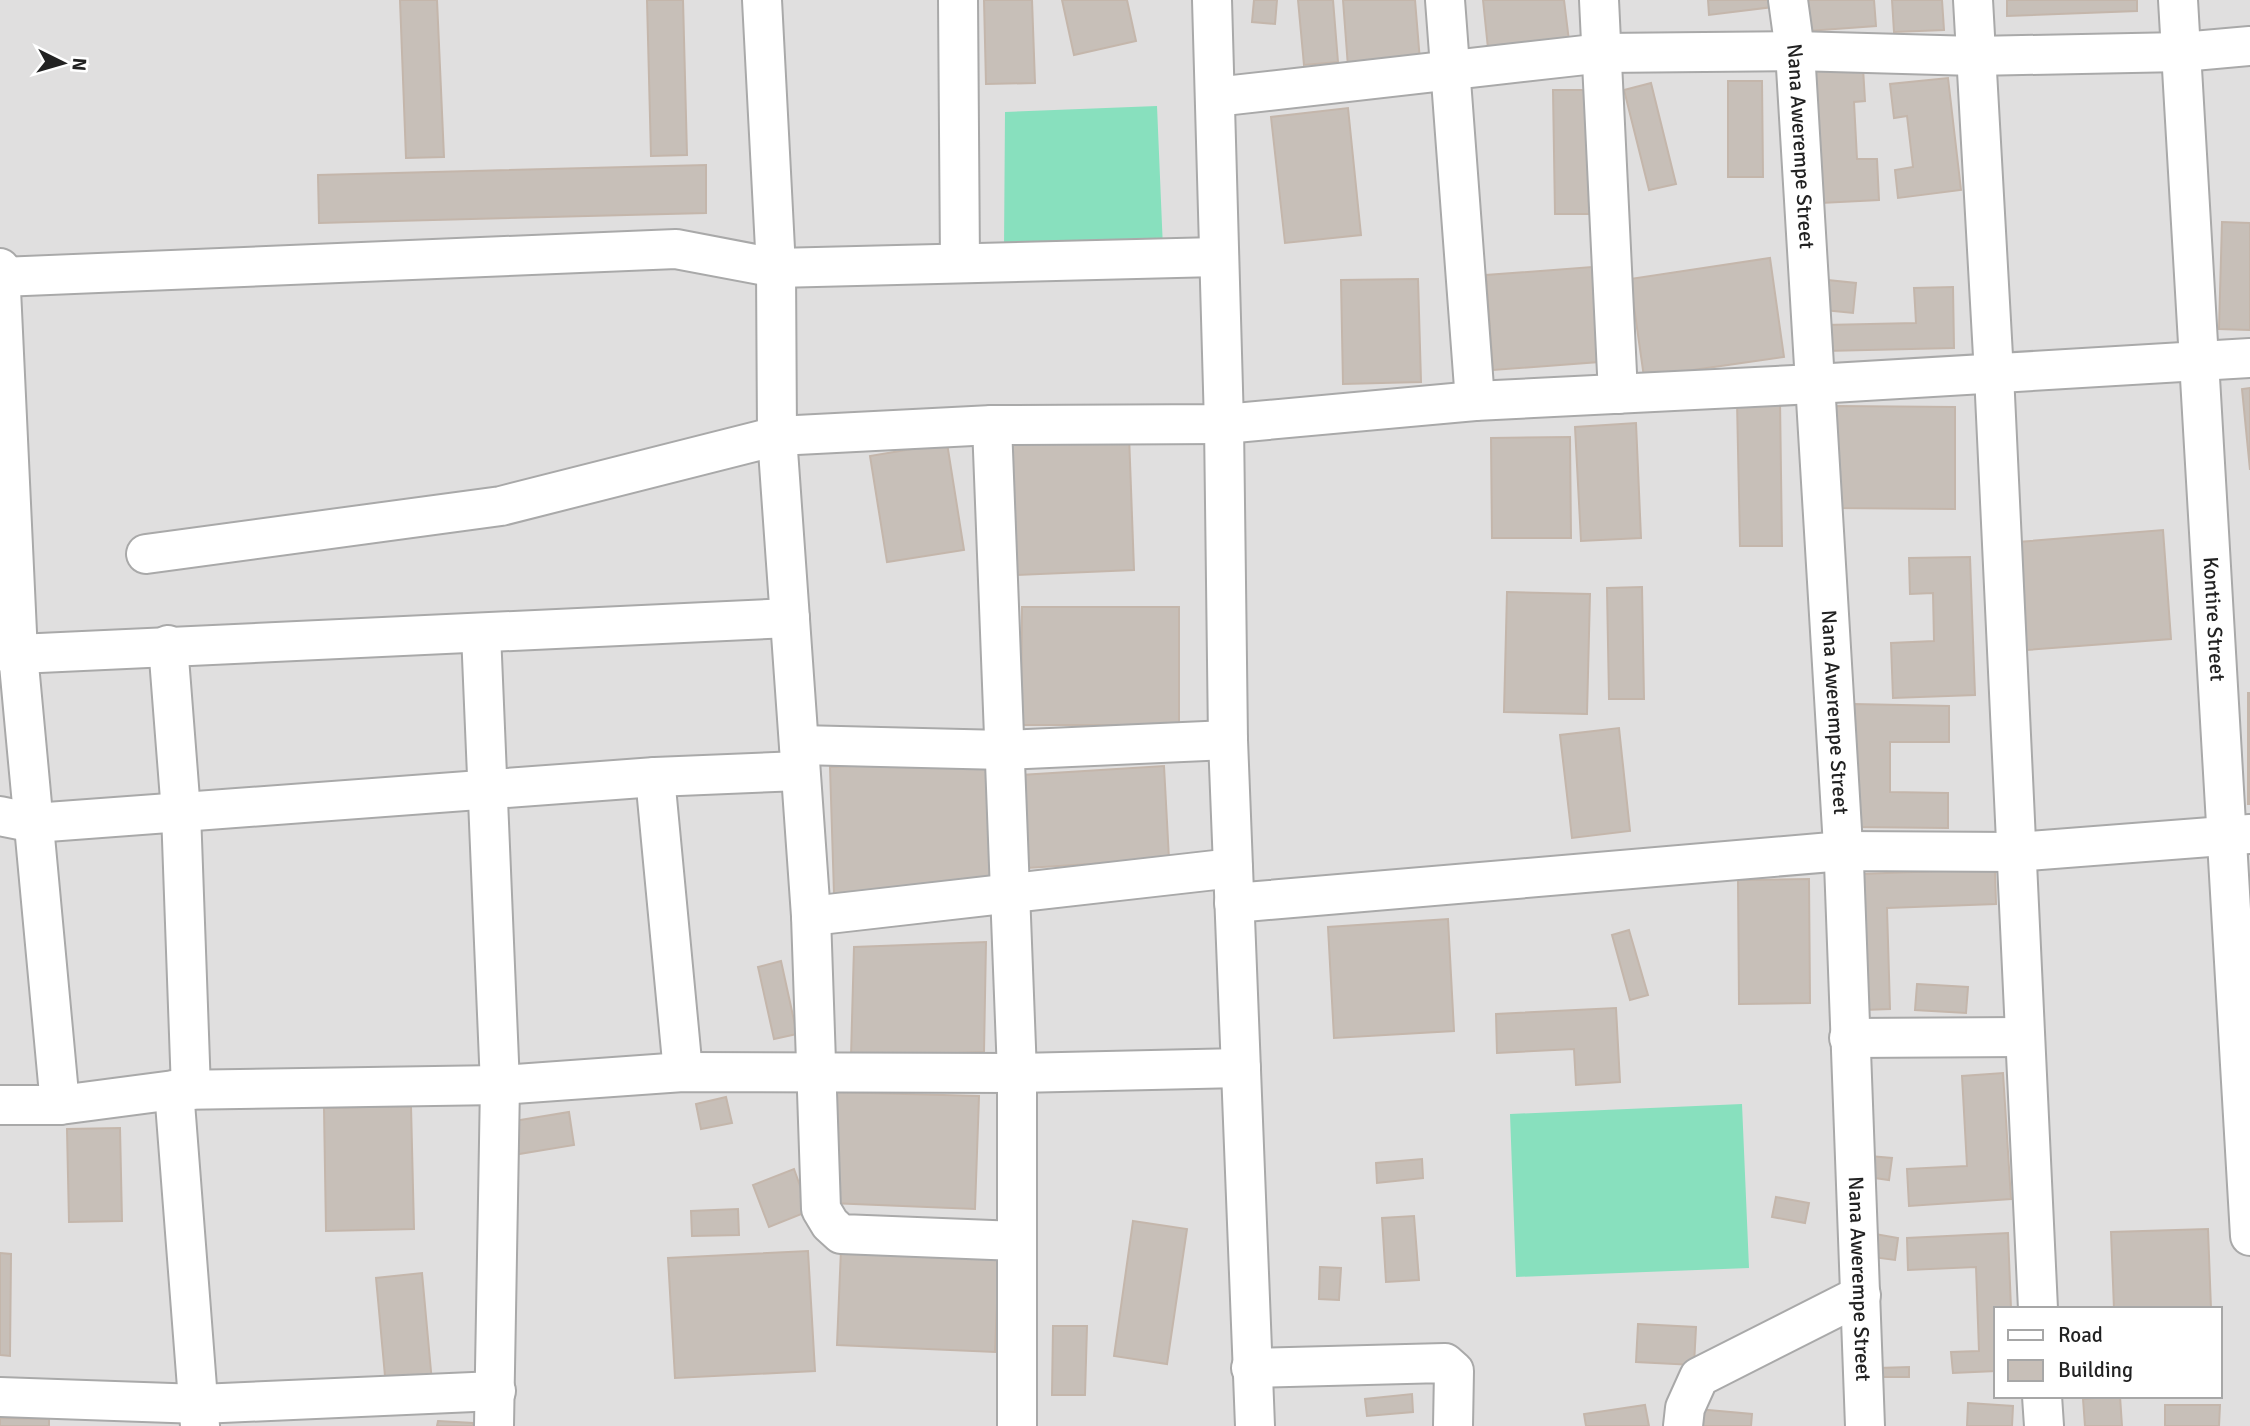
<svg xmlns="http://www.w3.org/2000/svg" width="2250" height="1426" font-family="Signika,sans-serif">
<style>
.residential{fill:#e0dfdf;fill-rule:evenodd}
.pitch{fill:#88e0be}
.building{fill:#c7bfb8;stroke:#c4b6ab;stroke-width:2}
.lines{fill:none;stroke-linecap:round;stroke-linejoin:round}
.minor-casing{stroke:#a9a9a9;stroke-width:42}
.minor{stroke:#fff;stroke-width:38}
.labels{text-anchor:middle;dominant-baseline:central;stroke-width:6;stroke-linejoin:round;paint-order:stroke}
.street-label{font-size:21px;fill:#222;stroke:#fff}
</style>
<rect width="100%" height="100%" fill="#f2efe9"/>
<!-- residential -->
<path class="residential" d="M0,0H2250V1426H0ZM1996,1309H2220V1396H1996Z"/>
<!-- pitch -->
<path class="pitch" d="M1157,106L1163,249L1004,248L1005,112Z
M1742,1104L1749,1268L1516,1277L1510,1114Z"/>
<!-- building -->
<path class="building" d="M400,0H437L444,157L406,158Z
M647,0H683L687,155L651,156Z
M984,0H1032L1035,83L986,84Z
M1062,0H1127L1136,41L1074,55Z
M1254,0H1277L1275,24L1252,22Z
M1298,0H1333L1338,62L1304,65Z
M1343,0H1415L1420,61L1348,67Z
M1483,0H1564L1570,49L1489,58Z
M1708,0H1780L1781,6L1709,15Z
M1806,0H1874L1876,26L1808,31Z
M1892,0H1942L1944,30L1894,32Z
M2007,0H2137V11L2007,16Z
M1863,68L1865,101L1854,102L1857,159H1877L1879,200L1821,203L1814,71Z
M1948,78L1961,190L1898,198L1895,170L1913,167L1907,116L1894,118L1890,84Z
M1728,81H1762L1763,177H1728Z
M1651,83L1676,184L1649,190L1624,90Z
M1553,90H1587L1589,214H1555Z
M1348,108L1361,235L1285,243L1271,117Z
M706,165V213L319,223L318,175Z
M2222,222L2250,223V330L2219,329Z
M1770,258L1784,357L1644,377L1630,279Z
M1592,267L1599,362L1493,370L1486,275Z
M1418,279L1421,382L1343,384L1341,280Z
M1818,279L1856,283L1853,313L1814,309Z
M1953,287L1954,348L1825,351V325L1916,323L1914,288Z
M2250,388V470L2242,389Z
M1780,400L1782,546H1740L1737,401Z
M1835,406L1955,407V509L1834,508Z
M1636,423L1641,538L1581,541L1575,427Z
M1129,435L1134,570L1017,575L1011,441Z
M1570,437L1571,538H1492L1491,438Z
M947,443L964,550L887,562L870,456Z
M2163,530L2171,639L2026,650L2018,542Z
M1970,557L1975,695L1893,698L1891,643L1934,641L1933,593L1910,594L1909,558Z
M1642,587L1644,699H1609L1607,588Z
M1507,592L1590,594L1587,714L1504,712Z
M1022,607H1179V725H1021Z
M2248,693H2250V804H2248Z
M1853,704L1949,706V742H1890V792L1948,793V828L1852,827Z
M1619,728L1630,831L1572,838L1560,735Z
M990,760L994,888L834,894L830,767Z
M1164,766L1169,859L1027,868L1021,775Z
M1995,869L1996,904L1887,908L1890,1009L1864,1010L1860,874Z
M1809,879L1810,1003L1739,1004L1738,880Z
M1448,919L1454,1031L1334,1038L1328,927Z
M1629,930L1648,995L1630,1000L1612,935Z
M986,942L984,1052L851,1057L854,947Z
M781,961L797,1034L774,1039L758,967Z
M1917,984L1968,987L1966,1013L1915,1010Z
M1616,1008L1620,1082L1576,1085L1574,1049L1497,1053L1496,1014Z
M2003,1073L2011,1199L1909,1206L1907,1169L1967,1166L1962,1076Z
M833,1092L979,1096L975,1209L830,1203Z
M726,1097L732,1123L701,1129L696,1104Z
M411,1106L414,1229L326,1231L324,1108Z
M569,1112L574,1145L513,1155L508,1122Z
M120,1128L122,1221L69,1222L67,1129Z
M1869,1156L1892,1158L1889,1180L1867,1177Z
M1422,1159L1423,1178L1377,1183L1376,1163Z
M794,1169L809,1211L769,1227L753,1185Z
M1776,1197L1809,1203L1805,1223L1772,1217Z
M738,1209L739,1235L692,1236L691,1211Z
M1414,1216L1419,1280L1386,1282L1382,1218Z
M1133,1221L1187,1229L1167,1364L1114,1356Z
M2208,1229L2211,1309H2114L2111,1232Z
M2008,1233L2011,1309H1996V1371L1953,1373L1951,1352L1979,1351L1976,1267L1908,1270L1907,1238Z
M1875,1234L1898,1238L1895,1260L1872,1257Z
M841,1249L999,1255L995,1352L837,1345Z
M808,1251L815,1371L675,1378L668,1258Z
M0,1253L11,1254L10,1356L0,1355Z
M1320,1267L1341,1268L1339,1300L1319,1299Z
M422,1273L432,1382L386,1387L376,1278Z
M1638,1324L1696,1327L1694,1365L1636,1362Z
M1053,1326H1087L1085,1395H1052Z
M1909,1367V1377H1879L1878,1368Z
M1412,1394L1413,1412L1367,1416L1365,1399Z
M2120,1396L2122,1426H2085L2083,1399Z
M1968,1403L2013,1406L2012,1426H1967Z
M1645,1405L1649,1426H1586L1584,1414Z
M2165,1405H2220L2219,1426H2165Z
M1697,1409L1752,1414L1751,1426H1696Z
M0,1418L49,1419V1426H0Z
M438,1421L473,1423V1426H437Z"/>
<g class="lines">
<defs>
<g id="minor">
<path d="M762,0L776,268L777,436L811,916L821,1209L830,1224L841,1234L1017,1241"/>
<path d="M958,0L960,263"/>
<path d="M1212,0L1224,424L1228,740L1255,1426"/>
<path d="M1445,0L1475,401"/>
<path d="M1599,0L1618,394"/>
<path id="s1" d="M1788,0L1795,51L1844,863L1865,1426"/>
<path d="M1973,0L1994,374L2038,1309"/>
<path id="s2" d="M2178,0L2250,1236"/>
<path d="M1215,97L1603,53L1795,51L1975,56L2182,52L2250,46"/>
<path d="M0,268L18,654L60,1105"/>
<path d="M1,277L676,249L776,268L1217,257"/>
<path d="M992,425L1017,1073V1426"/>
<path d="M146,554L501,506L777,436L992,425L1224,424L1475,401L1815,384L2250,358"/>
<path d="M481,633L500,1085L494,1426"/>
<path d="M168,645L181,812L191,1090"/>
<path d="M0,651L18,654L790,618"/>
<path d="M799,745L1004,750L1228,740"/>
<path d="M655,777L683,1072"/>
<path d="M0,816L34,823L655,777L800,771"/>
<path d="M1234,903L1843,851L2016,852L2250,834"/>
<path d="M811,916L1233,868"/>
<path d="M1849,1038L2025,1037"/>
<path d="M174,1090L200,1426"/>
<path d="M0,1105H60L174,1090L500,1085L683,1072L1017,1073L1241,1068"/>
<path d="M1251,1368L1445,1363L1454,1371L1453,1426"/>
<path d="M2042,1396L2044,1426"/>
<path d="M0,1397L200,1404L496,1391"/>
<path d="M1683,1426L1685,1408L1699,1377L1861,1295"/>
</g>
</defs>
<!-- minor casing -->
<use href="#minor" class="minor-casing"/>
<!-- minor -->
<use href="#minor" class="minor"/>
</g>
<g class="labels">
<!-- street labels -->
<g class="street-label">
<text stroke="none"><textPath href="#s1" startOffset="147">Nana Awerempe Street</textPath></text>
<text stroke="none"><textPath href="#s2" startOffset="620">Kontire Street</textPath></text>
<text stroke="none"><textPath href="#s1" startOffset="714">Nana Awerempe Street</textPath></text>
<text stroke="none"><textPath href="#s1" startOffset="1281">Nana Awerempe Street</textPath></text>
</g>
</g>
<!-- legend -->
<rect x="1994" y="1307" width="228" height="91" fill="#ffffff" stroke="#a7a7a7" stroke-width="2"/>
<rect x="2008" y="1330" width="35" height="10" fill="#ffffff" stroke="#a7a7a7" stroke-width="2"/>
<text x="2058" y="1342" font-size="21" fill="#222222">Road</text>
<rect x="2008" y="1360" width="35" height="21" fill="#c7bfb8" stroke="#a7a7a7" stroke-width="2"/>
<text x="2058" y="1377" font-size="21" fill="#222222">Building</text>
<!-- north arrow -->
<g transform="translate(63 63) rotate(95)" stroke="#ffffff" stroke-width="5" paint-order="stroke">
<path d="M0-5L12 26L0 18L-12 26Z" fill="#222222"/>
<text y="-10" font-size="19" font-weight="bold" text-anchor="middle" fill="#222222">N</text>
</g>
</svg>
